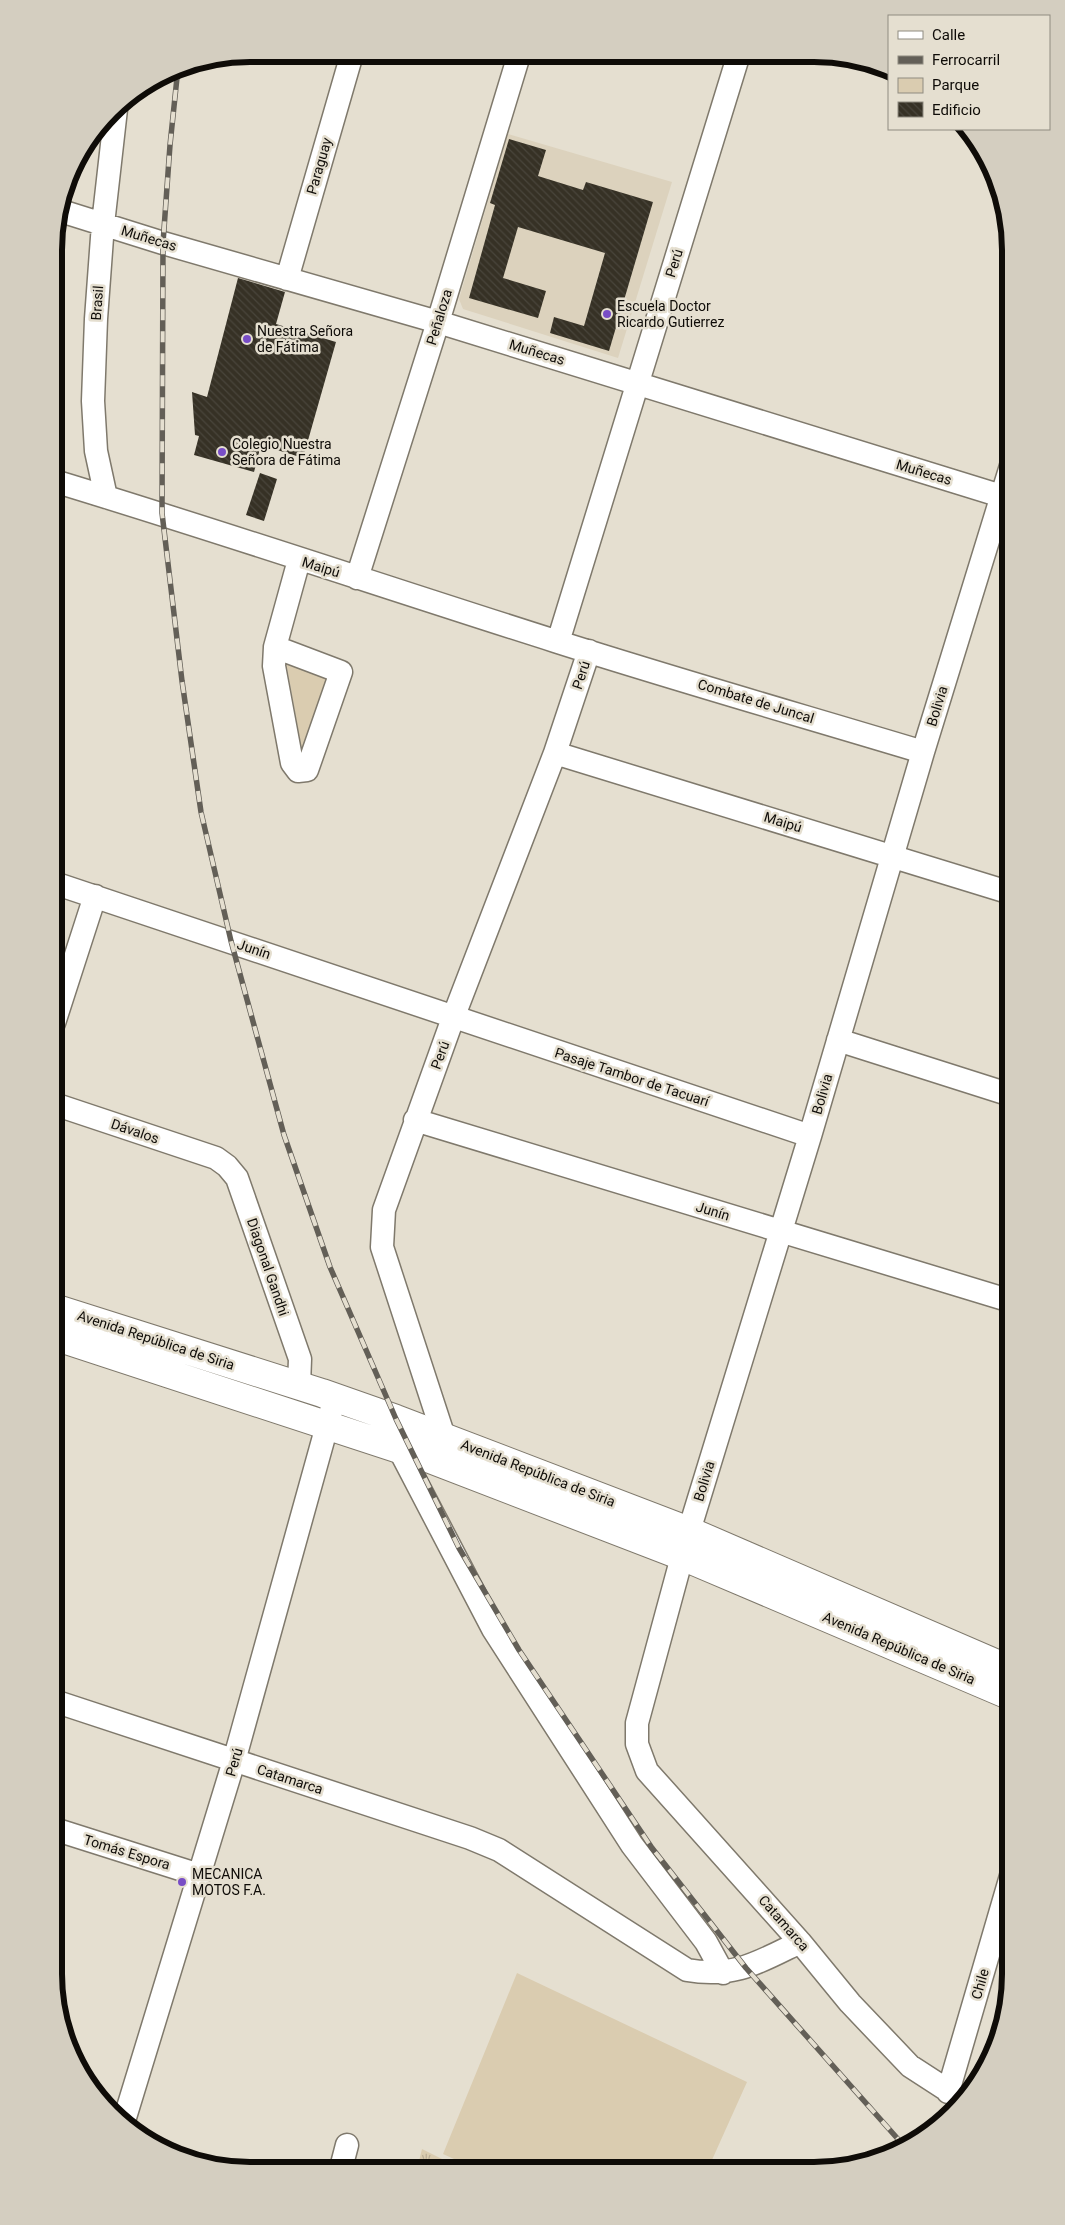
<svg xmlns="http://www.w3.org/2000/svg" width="1065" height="2225" font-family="Roboto,sans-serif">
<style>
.built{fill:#dcd2bd}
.grass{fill:url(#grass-tufts)}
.park{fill:#daccb0}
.building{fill:url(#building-back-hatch)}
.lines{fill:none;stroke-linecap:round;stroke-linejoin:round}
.minor-casing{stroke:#7f796c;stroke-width:25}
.major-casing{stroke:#7f796c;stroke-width:30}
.minor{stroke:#fff;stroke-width:22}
.major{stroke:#fff;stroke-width:28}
.rail-casing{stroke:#635f57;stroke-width:5.5}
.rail{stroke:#e5dfd0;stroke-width:4;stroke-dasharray:11;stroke-linecap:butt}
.poi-dot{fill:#784dc6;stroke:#e5dfd0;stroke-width:2}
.labels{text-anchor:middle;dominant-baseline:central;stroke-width:5;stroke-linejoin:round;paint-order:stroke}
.street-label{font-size:14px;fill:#0f0c08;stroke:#e5dfd0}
.poi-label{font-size:14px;fill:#0f0c08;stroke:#e5dfd0;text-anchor:start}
.rim{fill:none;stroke:#0f0c08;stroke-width:6}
</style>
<defs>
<pattern id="grass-tufts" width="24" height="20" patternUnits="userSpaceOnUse" patternTransform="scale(1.25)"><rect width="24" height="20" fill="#daccb0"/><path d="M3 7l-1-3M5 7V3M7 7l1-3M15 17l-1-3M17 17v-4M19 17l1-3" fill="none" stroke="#baae96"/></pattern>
<pattern id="building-back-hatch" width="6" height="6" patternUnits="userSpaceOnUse" patternTransform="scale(1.25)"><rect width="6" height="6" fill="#363125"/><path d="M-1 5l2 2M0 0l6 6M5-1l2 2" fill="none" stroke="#49453b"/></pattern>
</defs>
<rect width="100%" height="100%" fill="#e5dfd0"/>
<!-- built -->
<path class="built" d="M508,134L672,182L618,358L463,309L459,299Z"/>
<!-- grass -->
<path class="grass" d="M422,2149L462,2169H417Z"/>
<!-- park -->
<path class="park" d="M285,656L333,675L303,756Z
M517,1973L747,2082L707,2171L476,2169L443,2154Z"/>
<!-- building -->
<path class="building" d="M509,139L546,150L538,176L583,190L586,182L653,202L609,351L550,333L554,317L584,326L605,253L518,227L503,278L546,291L538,318L469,298L495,205L490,203Z
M238,278L285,292L276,324L336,342L303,458L261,445L254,472L194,455L199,436L195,435L192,392L207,397Z
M260,473L277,479L264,521L246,515Z"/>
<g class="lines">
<defs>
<path id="minor" d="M61,211L163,243L438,322L1011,499
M287,279L352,54
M54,481C222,532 388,588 555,641C677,680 800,715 923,752
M106,497L96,451L93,401L96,319L103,224L116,109
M357,578L438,322L519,55
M558,642L738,57
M275,647L341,672L307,770L298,771L292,763L274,666L275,647L299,560
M555,753L1011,893
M54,883L810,1136
M54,1023L95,896
M838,1040L1011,1095
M54,1104L216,1158L227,1166L237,1178L300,1359L299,1385
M415,1120L1011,1301
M399,1449L493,1629L632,1845L706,1942L723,1973
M445,1449L444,1437L382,1247L384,1210L453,1018L555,753L589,651
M54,1701L470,1838L499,1850L687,1970C735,1978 759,1962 800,1942
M54,1829L199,1875
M948,2092L1011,1876
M964,2101L910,2066L850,2003L800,1942L647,1771L637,1744V1723L689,1531L810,1136L923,752L1011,466
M123,2124L234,1761L335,1397
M341,2168L347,2145"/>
<path id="major" d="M54,1308L322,1393L396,1419L689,1531L1011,1670
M54,1336L399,1449L412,1452L682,1556L1011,1696"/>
</defs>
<!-- minor casing -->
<use href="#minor" class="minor-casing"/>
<!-- major casing -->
<use href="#major" class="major-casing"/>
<!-- minor -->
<use href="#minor" class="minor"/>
<!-- major -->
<use href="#major" class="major"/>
<defs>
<path id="rail" d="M178,68L170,145L163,243L162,513L182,681L201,812L231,941L284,1135L330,1267L396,1419L459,1548L519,1650L652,1848L746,1968L905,2147"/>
</defs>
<!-- rail casing -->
<use href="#rail" class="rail-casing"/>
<!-- rail -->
<use href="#rail" class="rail"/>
</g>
<!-- markers -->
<g class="poi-dot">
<circle cx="607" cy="314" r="5"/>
<circle cx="247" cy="339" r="5"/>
<circle cx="222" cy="452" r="5"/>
<circle cx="182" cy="1882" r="5"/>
</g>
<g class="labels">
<!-- street labels -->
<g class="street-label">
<text transform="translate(319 166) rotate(-74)">Paraguay</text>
<text transform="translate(149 238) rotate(17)">Muñecas</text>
<text transform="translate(674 263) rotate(-73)">Perú</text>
<text transform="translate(97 303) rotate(-86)">Brasil</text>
<text transform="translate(439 317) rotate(-73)">Peñaloza</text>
<text transform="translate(537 352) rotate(17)">Muñecas</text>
<text transform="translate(924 472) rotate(17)">Muñecas</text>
<text transform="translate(321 567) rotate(17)">Maipú</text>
<text transform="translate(581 675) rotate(-72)">Perú</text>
<text transform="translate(756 701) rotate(17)">Combate de Juncal</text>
<text transform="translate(937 706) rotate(-73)">Bolivia</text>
<text transform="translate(783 822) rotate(17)">Maipú</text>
<text transform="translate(254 949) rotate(19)">Junín</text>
<text transform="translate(440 1055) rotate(-70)">Perú</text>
<text transform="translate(632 1077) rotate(18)">Pasaje Tambor de Tacuarí</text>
<text transform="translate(822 1094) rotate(-74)">Bolivia</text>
<text transform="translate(135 1131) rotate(19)">Dávalos</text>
<text transform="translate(713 1211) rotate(17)">Junín</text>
<text transform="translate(268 1267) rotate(71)">Diagonal Gandhi</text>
<text transform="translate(156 1340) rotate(18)">Avenida República de Siria</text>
<text transform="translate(538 1473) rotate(21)">Avenida República de Siria</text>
<text transform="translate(704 1481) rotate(-73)">Bolivia</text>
<text transform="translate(899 1648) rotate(23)">Avenida República de Siria</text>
<text transform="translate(234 1762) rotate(-74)">Perú</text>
<text transform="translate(290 1779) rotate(18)">Catamarca</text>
<text transform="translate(127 1852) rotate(17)">Tomás Espora</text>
<text transform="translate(784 1923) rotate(49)">Catamarca</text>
<text transform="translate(980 1984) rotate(-74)">Chile</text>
</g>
<!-- poi labels -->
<g class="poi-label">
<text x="617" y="306">Escuela Doctor<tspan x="617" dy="16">Ricardo Gutierrez</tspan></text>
<text x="257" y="331">Nuestra Señora<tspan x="257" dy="16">de Fátima</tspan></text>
<text x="232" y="444">Colegio Nuestra<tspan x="232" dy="16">Señora de Fátima</tspan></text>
<text x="192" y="1874">MECANICA<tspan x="192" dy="16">MOTOS F.A.</tspan></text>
</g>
</g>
<!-- crop -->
<path d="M0 0H1065V2225H0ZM250 62H814A188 188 0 0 1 1002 250V1974A188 188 0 0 1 814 2162H250A188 188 0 0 1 62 1974V250A188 188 0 0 1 250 62Z" fill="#d4cec0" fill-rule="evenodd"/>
<path class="rim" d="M250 62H814A188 188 0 0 1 1002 250V1974A188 188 0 0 1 814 2162H250A188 188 0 0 1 62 1974V250A188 188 0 0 1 250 62Z"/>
<!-- legend -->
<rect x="888" y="15" width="162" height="115" fill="#e5dfd0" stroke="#8f8b80"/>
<rect x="898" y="31" width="25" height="8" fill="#ffffff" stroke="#8f8b80"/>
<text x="932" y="40" font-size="15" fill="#0f0c08">Calle</text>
<rect x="898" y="56" width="25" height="8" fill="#635f57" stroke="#8f8b80"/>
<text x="932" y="65" font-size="15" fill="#0f0c08">Ferrocarril</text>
<rect x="898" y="78" width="25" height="15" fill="#daccb0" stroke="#8f8b80"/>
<text x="932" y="90" font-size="15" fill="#0f0c08">Parque</text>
<rect x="898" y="102" width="25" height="15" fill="url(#building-back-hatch)" stroke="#8f8b80"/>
<text x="932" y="115" font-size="15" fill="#0f0c08">Edificio</text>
</svg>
